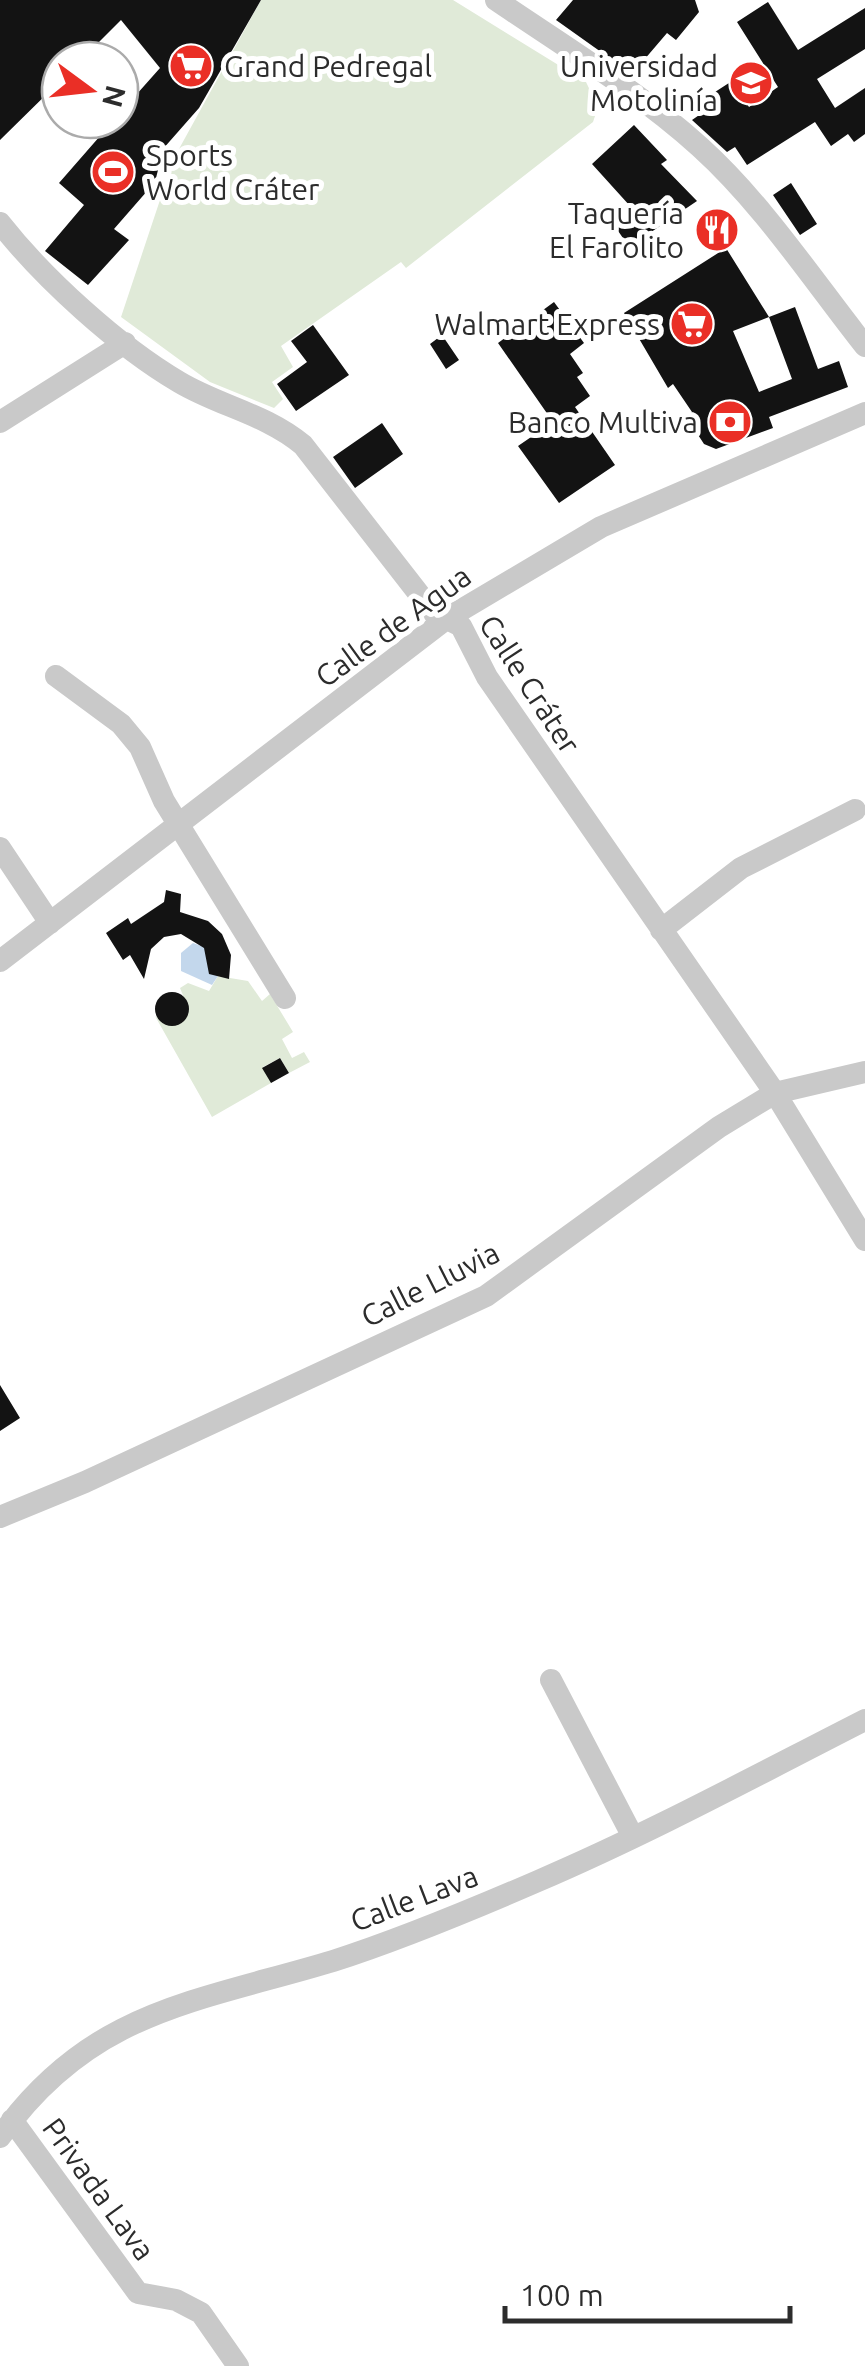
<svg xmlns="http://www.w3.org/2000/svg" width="865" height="2366" font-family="Ubuntu,sans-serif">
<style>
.green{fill:#e0ead8}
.water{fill:#c3d7ec}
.building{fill:#131313;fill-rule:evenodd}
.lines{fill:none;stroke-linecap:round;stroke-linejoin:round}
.minor{stroke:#c9c9c9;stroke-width:22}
.labels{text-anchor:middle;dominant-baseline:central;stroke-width:10;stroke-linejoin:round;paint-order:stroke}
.poi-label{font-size:30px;fill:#2c2c2c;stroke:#fff;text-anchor:end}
.street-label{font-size:30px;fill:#2c2c2c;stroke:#fff}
</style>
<rect width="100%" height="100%" fill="#fff"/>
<!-- green -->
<path class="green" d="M261,0H453L586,82L598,107L593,122L406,268L401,262L281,346L293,367L272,382L283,399L274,408L210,382L121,317L174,158Z
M218,976L248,981L262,1001L270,994L293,1032L282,1039L292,1058L304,1052L310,1062L289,1073L280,1058L263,1067L271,1083L212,1117L155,1016L166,1025L181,1023L189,1010L180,988L188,983L209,991Z"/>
<!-- water -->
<path class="water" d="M193,943L204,947L218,976L212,985L181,971V953Z"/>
<!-- building -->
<path class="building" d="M0,0H261L199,108L155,158L160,162L155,182L114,229L129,240L88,285L45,251L84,205L59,183L114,120H120V113L160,68L121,20L81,60H60V81L0,140Z
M573,0H695L699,12L676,40L667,33L632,74L556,20Z
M768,2L798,50L865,8V49L817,79L835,108L865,88V134L854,142L848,134L831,146L815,122L747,165L735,147L727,152L692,120L718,102L715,92L732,81L749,107L778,87L737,22Z
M634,125L667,160L661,164L697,201L629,247L610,219L630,206L592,164Z
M791,183L817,224L800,235L773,195Z
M726,248L769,317L795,307L818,369L839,361L848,387L769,417L773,428L716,449L704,444L685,415L692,412L673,384L668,388L624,313ZM769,317L792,379L759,392L733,331Z
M554,302L584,343L570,354L583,373L577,377L590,396L575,407L615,465L559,503L518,446L553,422L498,343Z
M313,325L349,375L296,411L277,384L307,362L291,341Z
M442,335L459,360L446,369L430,344Z
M382,423L403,454L355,488L333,457Z
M166,890L181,894L180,912L208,921L222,934L231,955L229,979L209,974L204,948L181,934L164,937L151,949L144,979L130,955L123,960L106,933L128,918L131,924L164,902Z
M155 1009a17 17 0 1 1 34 0a17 17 0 1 1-34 0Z
M280,1058L289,1073L271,1083L262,1068Z
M0,1385L20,1418L0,1431Z"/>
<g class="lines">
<!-- minor -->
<path class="minor" d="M496,0C565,47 638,91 700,147C763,204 812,279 865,346
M0,223C44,279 118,346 179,382C219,406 266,414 303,445L433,612L461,626L487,677L775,1093L865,1240
M0,422L125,343
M56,676L121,724L140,747L164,801L285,998
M0,848L50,923
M661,930L741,868L855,810
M0,961L446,619L601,527L865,413
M0,1517L85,1482L486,1296L719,1127L775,1093L865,1072
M551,1680L633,1837
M12,2120L138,2293L176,2300L201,2313L238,2366
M0,2137C90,2010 197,2002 333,1961C402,1939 471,1910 538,1881C650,1833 757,1775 865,1720"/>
</g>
<!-- icons -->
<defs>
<symbol id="supermarket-disc" viewBox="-11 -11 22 22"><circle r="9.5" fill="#ea2f26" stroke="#fff"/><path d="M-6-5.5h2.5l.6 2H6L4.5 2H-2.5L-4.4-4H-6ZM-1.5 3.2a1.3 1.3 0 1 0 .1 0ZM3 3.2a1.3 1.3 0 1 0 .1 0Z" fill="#fff"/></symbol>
<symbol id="university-disc" viewBox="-11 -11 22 22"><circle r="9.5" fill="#ea2f26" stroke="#fff"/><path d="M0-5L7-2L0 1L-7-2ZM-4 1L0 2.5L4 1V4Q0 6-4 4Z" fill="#fff"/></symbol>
<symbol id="stadium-disc" viewBox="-11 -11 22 22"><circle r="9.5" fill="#ea2f26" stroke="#fff"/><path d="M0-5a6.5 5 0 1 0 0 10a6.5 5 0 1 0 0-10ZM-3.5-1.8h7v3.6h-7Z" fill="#fff"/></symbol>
<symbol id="restaurant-disc" viewBox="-11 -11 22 22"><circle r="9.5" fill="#ea2f26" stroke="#fff"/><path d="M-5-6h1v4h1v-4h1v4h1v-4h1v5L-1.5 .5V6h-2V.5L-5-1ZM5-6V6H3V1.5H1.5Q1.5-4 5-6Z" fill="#fff"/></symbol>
<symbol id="bank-disc" viewBox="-11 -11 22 22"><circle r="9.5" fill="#ea2f26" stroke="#fff"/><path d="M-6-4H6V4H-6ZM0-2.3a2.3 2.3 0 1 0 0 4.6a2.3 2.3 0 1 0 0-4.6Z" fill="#fff"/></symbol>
</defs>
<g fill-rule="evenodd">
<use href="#supermarket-disc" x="166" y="41" width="50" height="50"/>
<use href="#university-disc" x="726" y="58" width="50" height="50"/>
<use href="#stadium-disc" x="88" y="147" width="50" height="50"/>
<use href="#restaurant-disc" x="692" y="205" width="50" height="50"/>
<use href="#supermarket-disc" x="667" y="299" width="50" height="50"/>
<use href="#bank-disc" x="705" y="397" width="50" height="50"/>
</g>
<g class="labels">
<!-- poi labels -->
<g class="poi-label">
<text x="224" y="66" text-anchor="start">Grand Pedregal</text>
<text x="718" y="66">Universidad<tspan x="718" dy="34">Motolinía</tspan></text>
<text x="146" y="155" text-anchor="start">Sports<tspan x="146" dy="34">World Cráter</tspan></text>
<text x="684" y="213">Taquería<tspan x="684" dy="34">El Farolito</tspan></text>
<text x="660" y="324">Walmart Express</text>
<text x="698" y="422">Banco Multiva</text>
</g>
<!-- street labels -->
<g class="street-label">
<text transform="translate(393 626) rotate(-36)">Calle de Agua</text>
<text transform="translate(530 684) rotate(57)">Calle Cráter</text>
<text transform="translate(430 1284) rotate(-27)">Calle Lluvia</text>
<text transform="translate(414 1898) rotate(-21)">Calle Lava</text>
<text transform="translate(99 2189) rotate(54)">Privada Lava</text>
</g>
</g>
<!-- north arrow -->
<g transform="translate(90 90) rotate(105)"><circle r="48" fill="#ffffff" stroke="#ababab" stroke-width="2.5"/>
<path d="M0-8L18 38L0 25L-18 38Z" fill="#ea2f26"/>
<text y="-15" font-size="28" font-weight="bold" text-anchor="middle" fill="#2c2c2c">N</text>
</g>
<!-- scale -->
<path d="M505 2306v15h285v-15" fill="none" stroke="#2c2c2c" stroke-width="5"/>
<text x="520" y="2306" font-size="30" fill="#2c2c2c" stroke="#ffffff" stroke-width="8" paint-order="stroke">100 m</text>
</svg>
